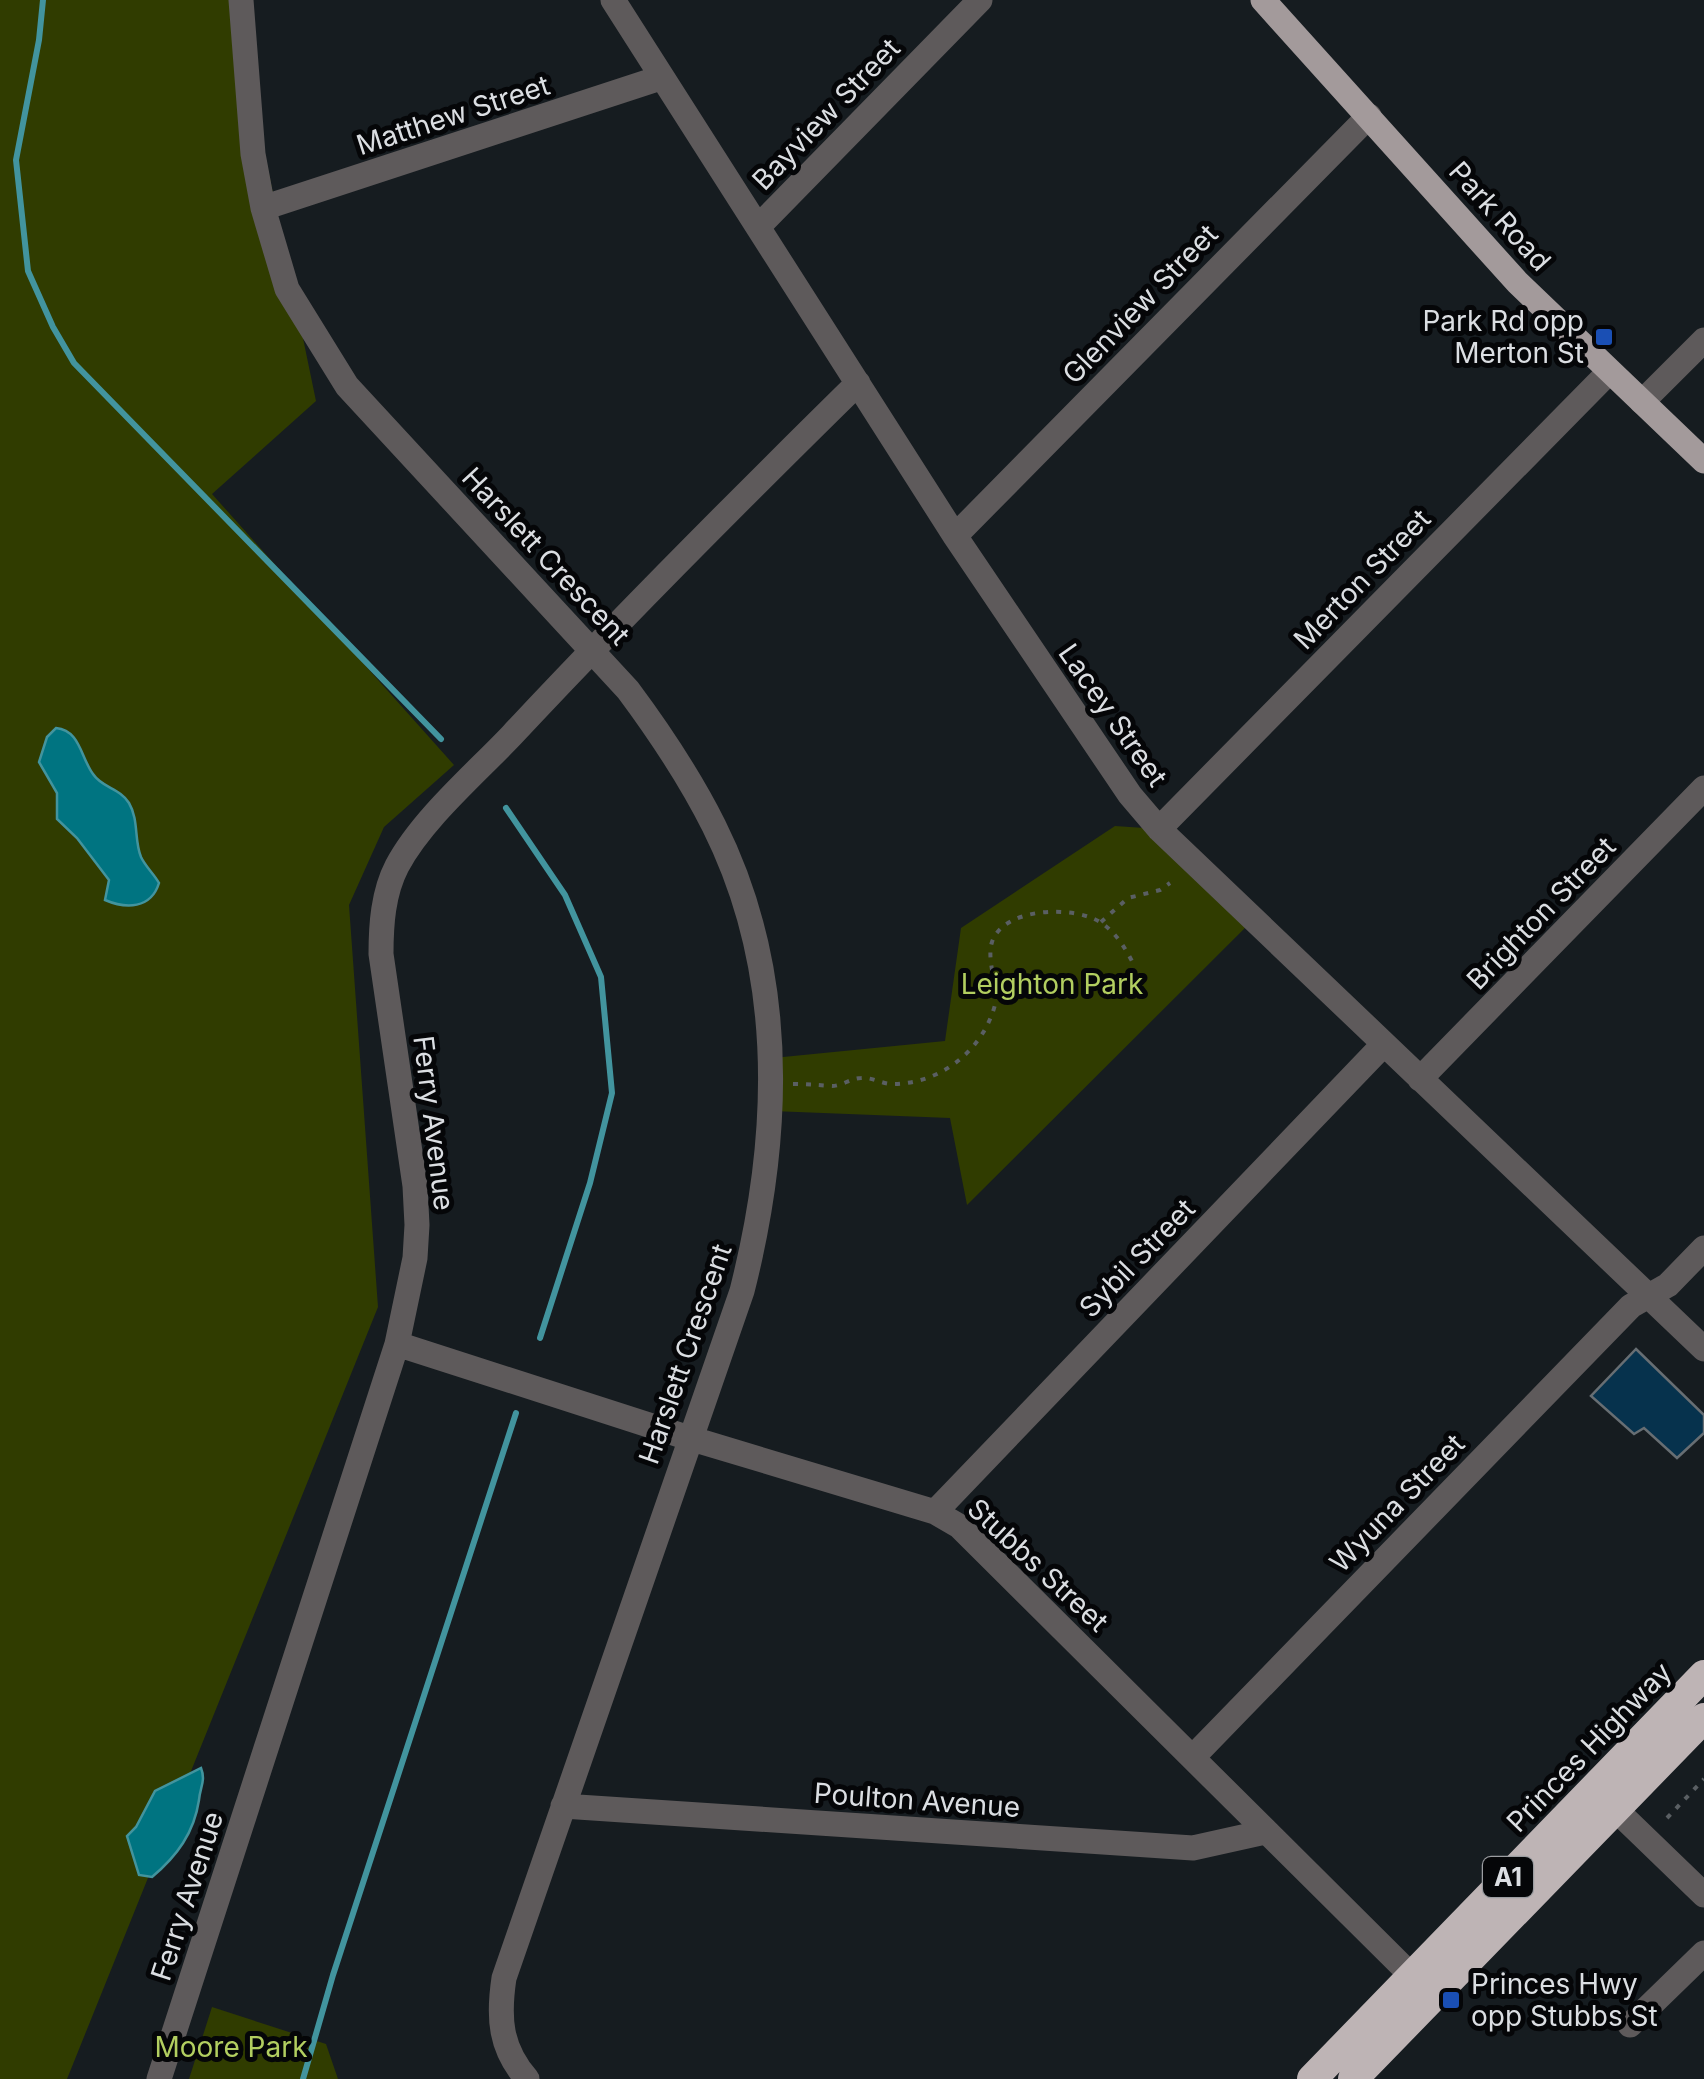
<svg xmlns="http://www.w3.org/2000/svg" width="1704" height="2079" font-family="Inter,sans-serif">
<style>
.green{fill:#303c00}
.water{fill:#007481;stroke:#42949e;stroke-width:2.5}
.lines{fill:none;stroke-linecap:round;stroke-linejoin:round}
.stream{stroke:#42949e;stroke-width:6}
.building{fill:#06324d;stroke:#676e73;stroke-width:2.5}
.path{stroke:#5a5f63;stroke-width:4;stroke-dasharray:5 8;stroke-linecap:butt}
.minor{stroke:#5e5a5b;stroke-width:25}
.major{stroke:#a39a9b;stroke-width:25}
.highway{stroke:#beb4b5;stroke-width:30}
.transit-dot{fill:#1a4fb4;stroke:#050608;stroke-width:4}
.labels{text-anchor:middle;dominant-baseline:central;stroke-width:10;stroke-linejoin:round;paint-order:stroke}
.shield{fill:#050608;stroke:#9b9da1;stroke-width:2.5}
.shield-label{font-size:25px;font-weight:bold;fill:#dbdee2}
.street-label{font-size:28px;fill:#dbdee2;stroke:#050608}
.poi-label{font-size:28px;fill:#dbdee2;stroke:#050608;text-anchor:end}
.park-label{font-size:28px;fill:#b2ce60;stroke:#050608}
</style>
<rect width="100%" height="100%" fill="#161c20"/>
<!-- green -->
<path class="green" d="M0,0H233L316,401L212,494L454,765L384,827L349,905L378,1307L67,2079H0Z
M1115,826L1159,829L1254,919L967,1205L950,1118L772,1111L773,1058L945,1041L961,928Z
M212,2007L326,2044L338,2079H189Z"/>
<!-- water -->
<path class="water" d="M56,728C80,730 81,758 93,774C102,788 120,788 129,803C139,820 134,840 141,857C145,866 154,874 159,883C151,909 126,909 105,900L109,880L77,838L57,819V793L39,762L47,737Z
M201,1768C206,1781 200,1787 199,1800C194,1833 177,1856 152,1877L139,1875L127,1836L136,1827L155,1791Z"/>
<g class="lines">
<!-- stream -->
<path class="stream" d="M43,0L39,40L16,160L28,271L53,327L74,363L441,739
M506,808L565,895L601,977L612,1093L590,1183L540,1338
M303,2079L333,1975L516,1413"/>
</g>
<!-- building -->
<path class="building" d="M1636,1349L1704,1415V1433L1677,1458L1644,1428L1634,1434L1591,1396Z"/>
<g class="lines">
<!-- path -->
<path class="path" d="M1101,922L1128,898L1160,890L1170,883
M997,996C995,981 987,957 992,942C1004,906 1078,905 1103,924C1118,935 1127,951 1135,967
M793,1084C806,1084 818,1085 832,1086C842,1086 851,1078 861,1078C872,1077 882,1084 892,1084C944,1084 988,1046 997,996L1025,982
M1667,1818L1704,1779"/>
<!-- minor -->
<path class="minor" d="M241,0L253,154L263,208L287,289L347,386L628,690C660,733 690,778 714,826C787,972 781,1137 742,1291L504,1978C498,2018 500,2048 527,2079
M613,0L955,536L1130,795L1159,829L1704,1349
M263,208L660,78
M758,227L980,0
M1642,402L1704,340
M955,536L1369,116
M1159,829L1609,372
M1420,1079L1704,788
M397,1344L689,1438L935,1512L959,1526L1412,1976
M935,1512L1383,1045
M1193,1757L1631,1306L1668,1285L1704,1248
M563,1806L1193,1848L1265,1832
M1615,1809L1704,1895
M1630,2025L1704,1953
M159,2079L397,1344L415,1258L417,1225L415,1186L381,954C381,925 383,893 397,866C422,819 476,773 512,735C624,615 741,498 858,383"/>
<!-- major -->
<path class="major" d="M1263,0L1517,282L1704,461"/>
<!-- highway -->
<path class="highway" d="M1312,2079L1704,1675
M1353,2079L1704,1718"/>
</g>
<!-- markers -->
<g class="transit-dot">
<rect x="1594" y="327" width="20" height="20" rx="5"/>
<rect x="1441" y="1990" width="20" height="20" rx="5"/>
</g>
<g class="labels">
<!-- shield labels -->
<rect class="shield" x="1483" y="1857" width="50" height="40" rx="8"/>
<g class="shield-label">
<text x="1508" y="1877">A1</text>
</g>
<!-- street labels -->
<g class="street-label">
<text transform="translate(826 114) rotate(-46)">Bayview Street</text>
<text transform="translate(453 115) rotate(-18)">Matthew Street</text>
<text transform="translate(1500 216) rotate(48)">Park Road</text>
<text transform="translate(1140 304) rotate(-46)">Glenview Street</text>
<text transform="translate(546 556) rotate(47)">Harslett Crescent</text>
<text transform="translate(1362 579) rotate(-46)">Merton Street</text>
<text transform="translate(1113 715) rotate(55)">Lacey Street</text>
<text transform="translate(1541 913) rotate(-46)">Brighton Street</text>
<text transform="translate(434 1123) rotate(83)">Ferry Avenue</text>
<text transform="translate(1137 1258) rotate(-46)">Sybil Street</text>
<text transform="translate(685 1354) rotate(-71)">Harslett Crescent</text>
<text transform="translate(1397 1503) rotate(-46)">Wyuna Street</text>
<text transform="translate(1038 1565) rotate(43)">Stubbs Street</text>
<text transform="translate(1589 1747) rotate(-46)">Princes Highway</text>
<text transform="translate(917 1800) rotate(4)">Poulton Avenue</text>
<text transform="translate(187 1896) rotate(-72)">Ferry Avenue</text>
</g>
<!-- poi labels -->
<g class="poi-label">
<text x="1584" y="321">Park Rd opp<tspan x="1584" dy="32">Merton St</tspan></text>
<text x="1471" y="1984" text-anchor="start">Princes Hwy<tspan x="1471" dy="32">opp Stubbs St</tspan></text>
</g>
<!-- park labels -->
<g class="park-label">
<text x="1052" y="984">Leighton Park</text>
<text x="231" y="2047">Moore Park</text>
</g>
</g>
</svg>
